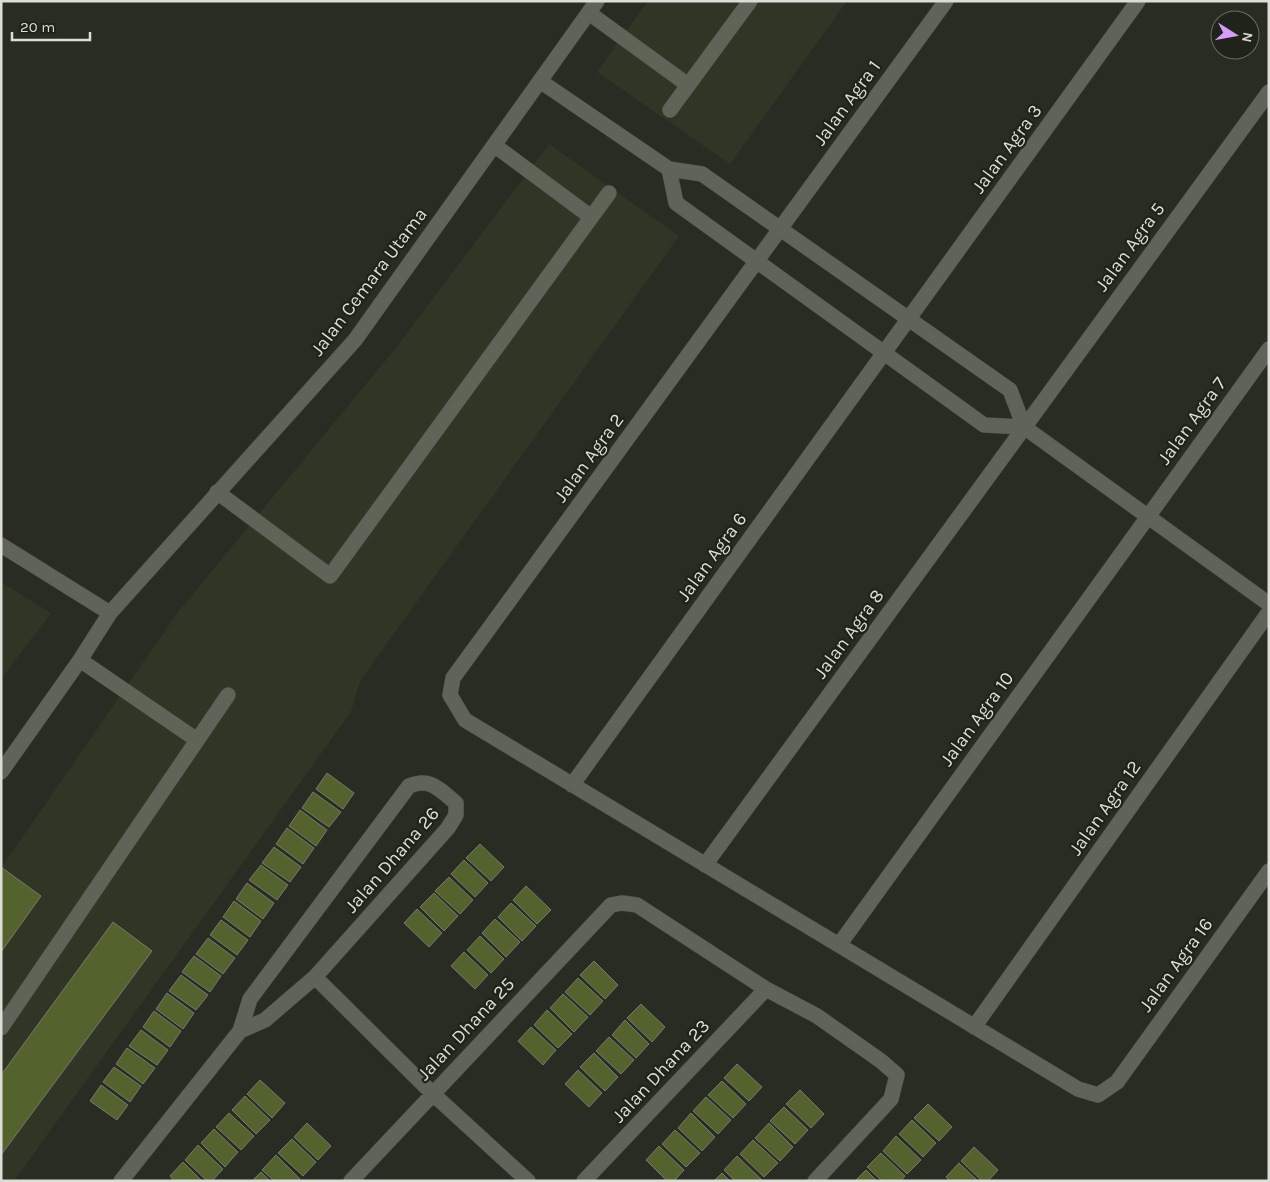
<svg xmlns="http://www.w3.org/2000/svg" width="1270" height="1182" font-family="Karla,sans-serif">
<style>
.built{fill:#303525}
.building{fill:#54622d;stroke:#767a6f}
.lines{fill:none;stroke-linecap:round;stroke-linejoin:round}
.minor-casing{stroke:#464941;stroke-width:16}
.minor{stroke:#5f6358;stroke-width:15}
.labels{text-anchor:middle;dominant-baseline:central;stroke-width:4.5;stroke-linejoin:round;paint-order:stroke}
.street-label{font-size:19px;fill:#dbddd6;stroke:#202319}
</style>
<rect width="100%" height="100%" fill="#292c22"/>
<!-- built -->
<path class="built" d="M648,1H847L730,164L597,72Z
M549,144L679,236L360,681L351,712L14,1181H1V868L178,612L395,349Z
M1,582L51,613L1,679Z"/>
<!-- building -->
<path class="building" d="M327,773L354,793L343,809L316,789Z
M313,792L341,812L329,827L302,808Z
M300,810L327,830L316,846L289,826Z
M287,828L314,848L303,864L276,844Z
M480,844L504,867L491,881L466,858Z
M274,847L301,867L290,882L262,863Z
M464,860L488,883L475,897L451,874Z
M261,865L288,885L277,900L249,880Z
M1,867L41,896L1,952Z
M449,877L473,900L460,914L435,891Z
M247,883L274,903L263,919L236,899Z
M526,886L551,910L537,924L513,900Z
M434,893L458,916L444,931L420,907Z
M234,901L261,921L250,937L223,917Z
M511,903L536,926L522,941L498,917Z
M417,909L442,933L429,947L404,923Z
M495,919L520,942L506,957L482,933Z
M221,920L248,940L237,955L210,935Z
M113,922L152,951L1,1155V1075Z
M480,936L504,959L491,973L467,950Z
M208,938L235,958L223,974L196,954Z
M464,952L488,975L475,989L451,966Z
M194,956L221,976L210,992L182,972Z
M594,961L618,985L605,999L580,975Z
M181,975L208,995L196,1010L169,991Z
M578,978L603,1001L590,1015L565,992Z
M167,993L194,1013L183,1029L156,1009Z
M563,994L588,1017L574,1032L550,1008Z
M641,1004L665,1027L652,1042L627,1018Z
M547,1010L572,1034L558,1048L534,1025Z
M154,1011L181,1031L170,1047L143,1027Z
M625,1020L649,1044L636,1058L612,1035Z
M531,1027L556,1050L543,1065L518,1041Z
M141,1030L168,1050L157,1065L129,1046Z
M609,1037L634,1060L621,1074L596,1051Z
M127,1048L155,1068L143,1084L116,1064Z
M594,1053L618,1077L605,1091L580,1067Z
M737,1064L762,1087L749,1101L724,1078Z
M114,1067L141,1086L130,1102L103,1082Z
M578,1070L602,1093L589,1107L565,1084Z
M260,1080L285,1103L272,1118L247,1094Z
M722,1081L746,1104L733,1118L708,1095Z
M101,1085L128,1105L117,1120L90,1101Z
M800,1090L824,1114L811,1128L786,1104Z
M245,1096L270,1120L256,1134L232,1110Z
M706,1097L731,1120L718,1134L693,1111Z
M928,1104L952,1127L939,1141L914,1118Z
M784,1107L808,1130L795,1144L770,1121Z
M229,1113L254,1136L241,1150L216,1127Z
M691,1113L715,1137L702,1151L678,1128Z
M912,1120L936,1143L923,1157L899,1134Z
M307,1123L331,1146L318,1160L294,1137Z
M769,1123L793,1147L780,1161L755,1138Z
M214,1129L238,1152L225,1167L201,1143Z
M675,1130L700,1153L686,1167L662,1144Z
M896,1136L921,1160L907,1174L883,1151Z
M292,1139L316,1162L303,1176L278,1153Z
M753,1140L778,1163L764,1177L740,1154Z
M198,1145L223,1169L212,1181H207L185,1160Z
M659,1146L684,1170L674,1181H667L646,1160Z
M974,1147L998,1170L988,1181H982L961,1161Z
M881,1153L905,1176L901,1181H882L867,1167Z
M276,1155L300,1179L299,1181H274L262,1170Z
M737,1156L762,1180L761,1181H735L724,1170Z
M183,1162L202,1181H174L170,1176Z
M959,1163L978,1181H950L946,1177Z
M866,1170L877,1181H855Z
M261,1172L270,1181H252Z
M722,1173L730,1181H714Z"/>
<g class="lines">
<defs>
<path id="minor" d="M946,1L453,678L450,695L465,720L1078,1089L1098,1095L1117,1082L1269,871
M589,13L688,85
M540,81L669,169L702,174L1010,390L1024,427L1269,604
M670,110L750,1
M494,145L591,217
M669,169L676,203L984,425L1024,427
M217,492L330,576L609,193
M1,545L110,613L80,660L1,772
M110,613L355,340L597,1
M80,660L197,740
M572,785L1138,1
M705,865L1269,92
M839,945L1269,349
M315,977L433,1094L528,1181
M974,1027L1269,612
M1,1028L228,695
M121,1181L240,1031L250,999L409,786C431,777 440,790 456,803V815L448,828L315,977L265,1020L240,1031
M351,1181L611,905L622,903L637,905L766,989L817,1016L881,1061L897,1075L891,1099L815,1181
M584,1181L766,989"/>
</defs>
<!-- minor casing -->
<use href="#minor" class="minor-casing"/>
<!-- minor -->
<use href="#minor" class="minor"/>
</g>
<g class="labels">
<!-- street labels -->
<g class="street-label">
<text transform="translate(847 103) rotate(-54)">Jalan Agra 1</text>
<text transform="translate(1007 149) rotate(-54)">Jalan Agra 3</text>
<text transform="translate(1130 247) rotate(-54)">Jalan Agra 5</text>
<text transform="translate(369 282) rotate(-53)">Jalan Cemara Utama</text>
<text transform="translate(1192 421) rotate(-54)">Jalan Agra 7</text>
<text transform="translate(589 458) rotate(-54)">Jalan Agra 2</text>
<text transform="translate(712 557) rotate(-54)">Jalan Agra 6</text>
<text transform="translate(849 634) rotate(-54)">Jalan Agra 8</text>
<text transform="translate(977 719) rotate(-54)">Jalan Agra 10</text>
<text transform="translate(1105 808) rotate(-55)">Jalan Agra 12</text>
<text transform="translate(392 860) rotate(-49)">Jalan Dhana 26</text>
<text transform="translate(1176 965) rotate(-54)">Jalan Agra 16</text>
<text transform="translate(466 1029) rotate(-47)">Jalan Dhana 25</text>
<text transform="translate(661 1071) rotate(-47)">Jalan Dhana 23</text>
</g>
</g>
<!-- border -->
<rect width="1270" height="1182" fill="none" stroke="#dbddd6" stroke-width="5"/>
<!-- north arrow -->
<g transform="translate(1235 35) rotate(101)"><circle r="24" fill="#202319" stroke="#6b6d65"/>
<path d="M0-4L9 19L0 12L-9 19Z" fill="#d79bf9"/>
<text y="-8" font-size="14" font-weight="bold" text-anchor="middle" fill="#dbddd6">N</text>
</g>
<!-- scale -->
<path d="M12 32v8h78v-8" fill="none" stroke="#dbddd6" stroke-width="2.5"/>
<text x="20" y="32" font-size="15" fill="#dbddd6" stroke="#202319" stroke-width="4" paint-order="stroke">20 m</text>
</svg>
